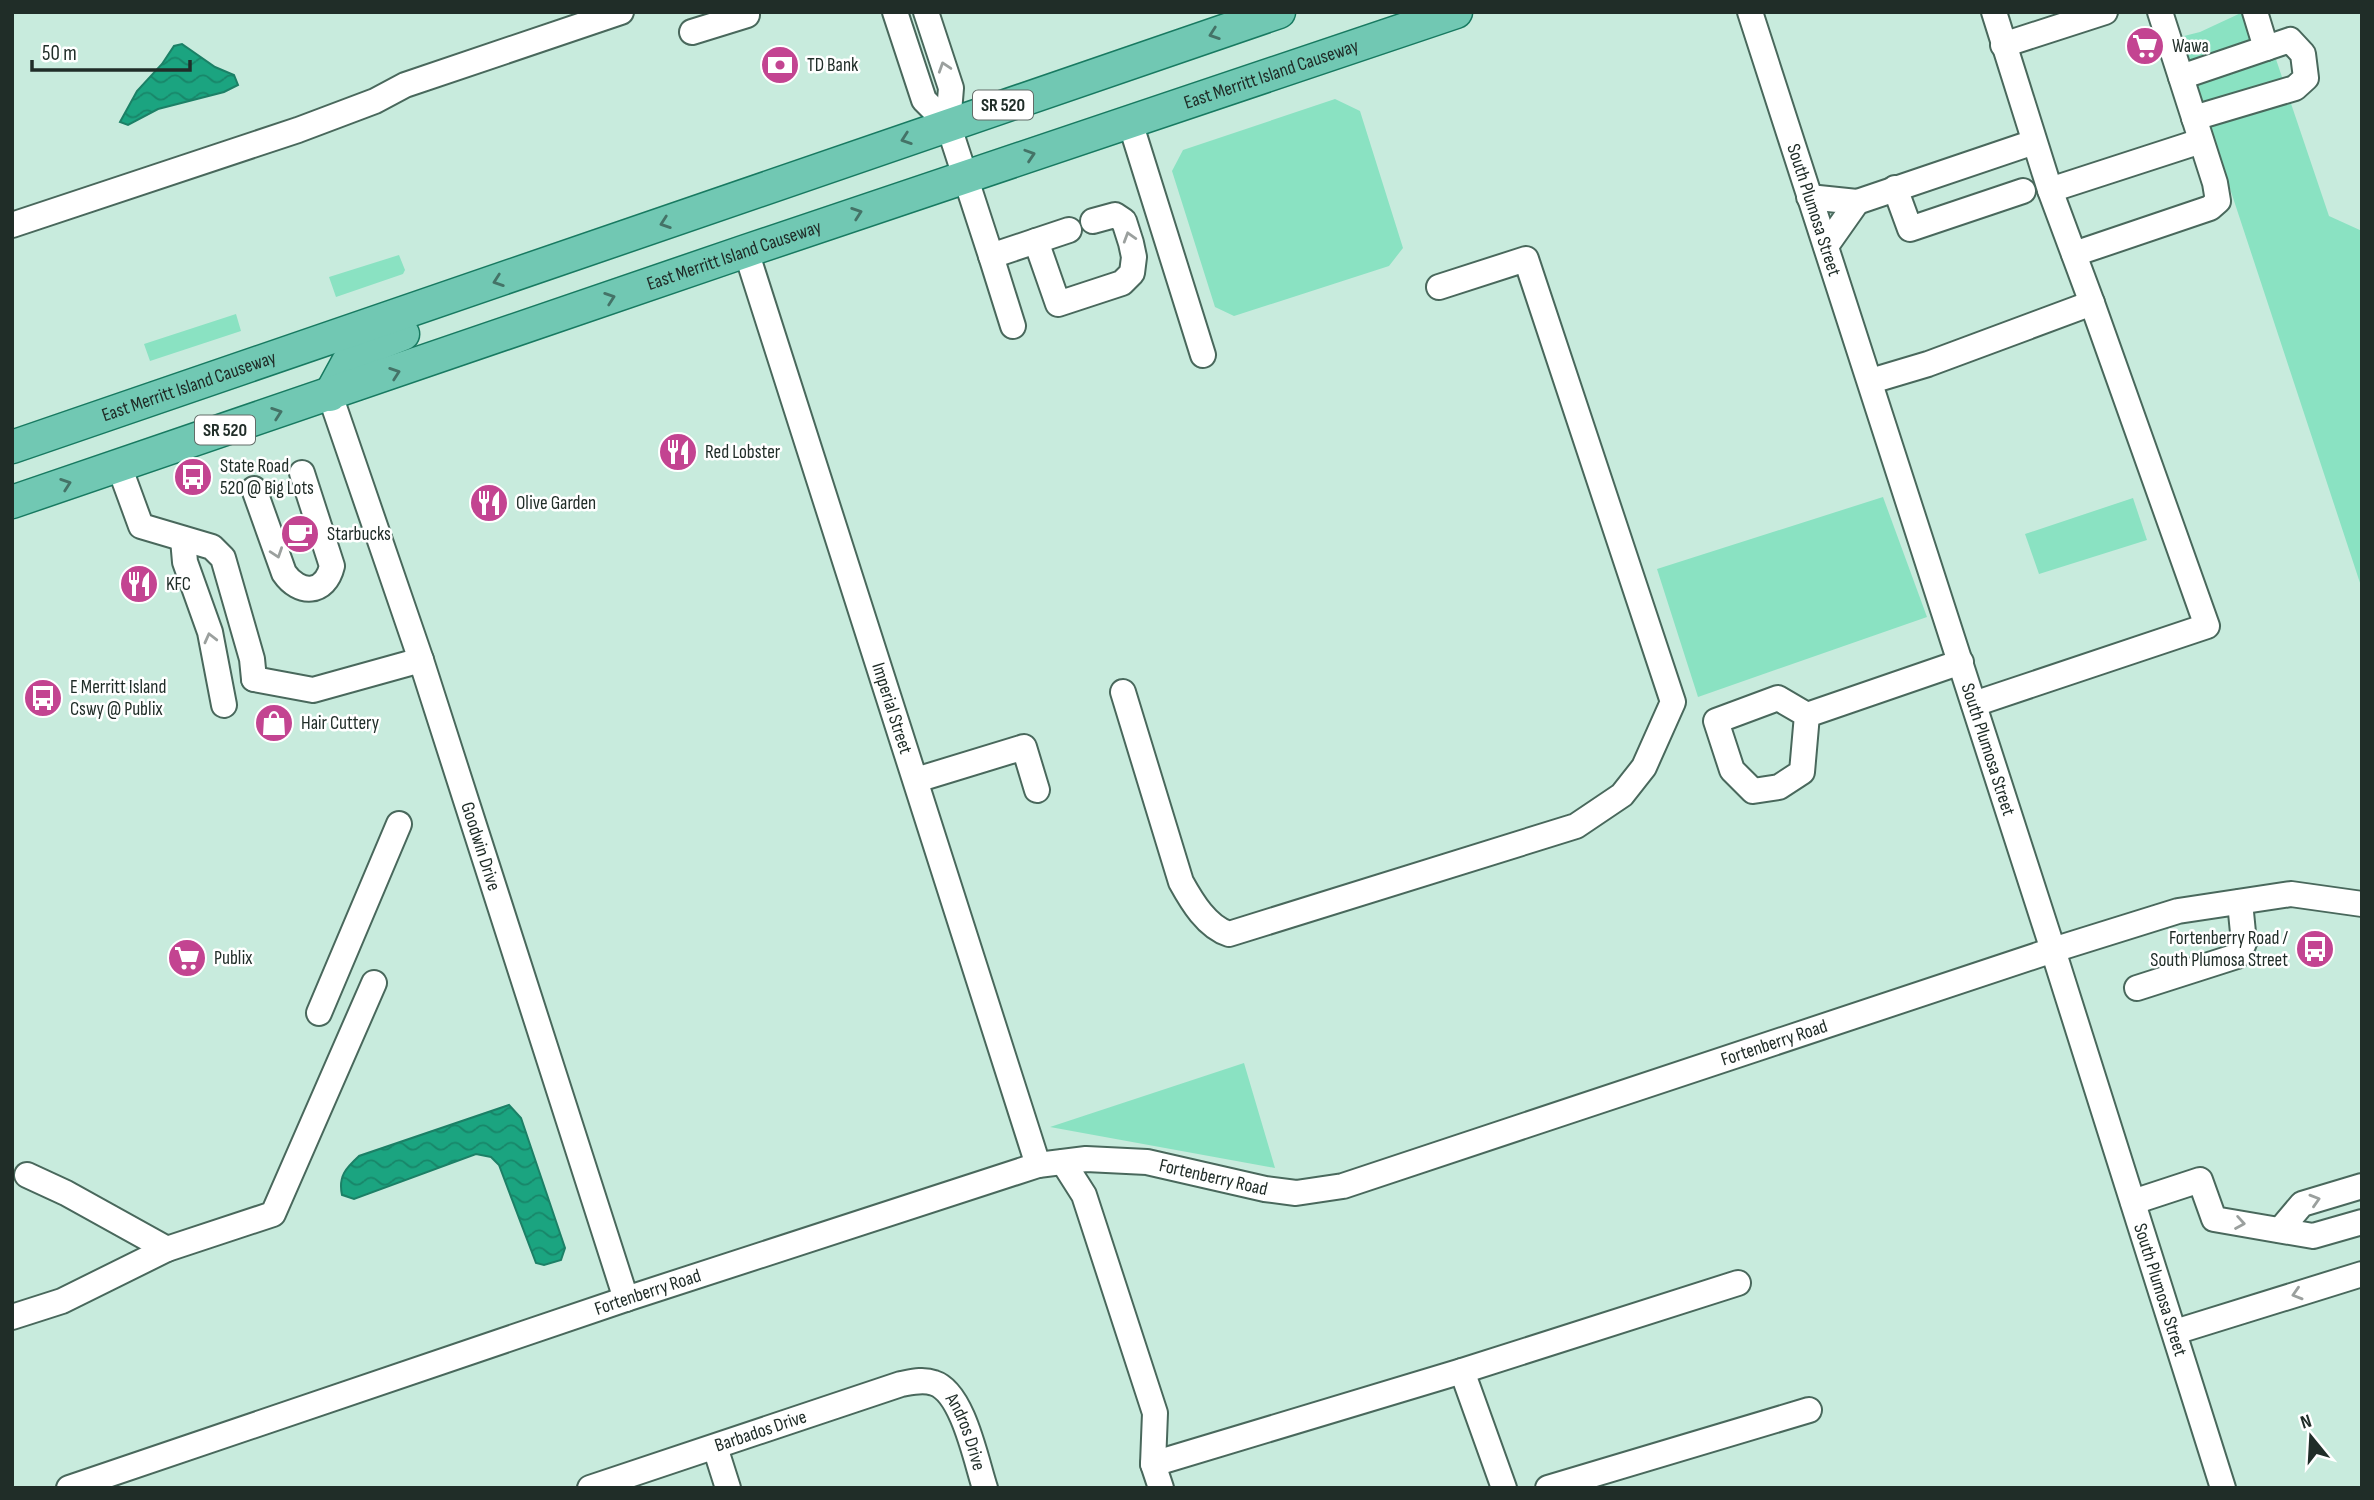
<svg xmlns="http://www.w3.org/2000/svg" width="2374" height="1500" font-family="'Sofia Sans Condensed',sans-serif">
<style>
.green{fill:#8ae2c2}
.water{fill:url(#water-waves);stroke:#1c8066;stroke-width:2}
.lines{fill:none;stroke-linecap:round;stroke-linejoin:round}
.minor-casing{stroke:#49685c;stroke-width:28}
.major-casing{stroke:#187a61;stroke-width:35}
.minor{stroke:#fff;stroke-width:24}
.major{stroke:#71c8b3;stroke-width:32}
.oneway{stroke:#447367}
.oneway2{stroke:#9ba09e}
.labels{text-anchor:middle;dominant-baseline:central;stroke-width:5;stroke-linejoin:round;paint-order:stroke}
.shield{fill:#fff;stroke:#636c68;stroke-width:2}
.shield-label{font-size:18px;font-weight:bold;fill:#202d28}
.poi-label{font-size:19px;fill:#202d28;stroke:#fff;text-anchor:start}
.street-label{font-size:19px;fill:#202d28;stroke:#fff}
</style>
<defs>
<pattern id="water-waves" width="16" height="10" patternUnits="userSpaceOnUse" patternTransform="scale(1.75)"><rect width="16" height="10" fill="#1ba480"/><path d="M0 5q4-4 8 0t8 0" fill="none" stroke="#188669"/></pattern>
</defs>
<rect width="100%" height="100%" fill="#c8ebdd"/>
<!-- green -->
<path class="green" d="M2243,12H2260L2329,216L2362,231V589L2180,37L2200,32Z
M1335,99L1360,111L1403,248L1389,266L1234,316L1215,307L1172,171L1183,150Z
M399,255L405,270L403,274L336,297L329,277Z
M236,314L241,331L150,361L144,344Z
M1883,497L1927,617L1698,697L1657,569Z
M2133,498L2147,540L2039,574L2025,534Z
M1244,1063L1275,1168L1050,1127Z"/>
<!-- water -->
<path class="water" d="M182,44L215,67L234,75L238,85L224,92L158,109L128,125L120,122L137,91L162,64L174,46Z
M509,1105L521,1118L565,1248L561,1260L544,1265L536,1263L499,1165L491,1157L476,1154L354,1199L342,1195C338,1176 346,1168 359,1156Z"/>
<g class="lines">
<defs>
<g id="minor">
<path d="M895,12L924,100L948,124"/>
<path d="M926,12L951,88L948,124L991,256L1036,241L1058,304L1122,283L1132,273L1134,257L1131,243L1124,221L1115,215L1093,221"/>
<path id="s1" d="M1750,12L2053,950L2223,1488"/>
<path d="M1994,12L2050,190L2092,303"/>
<path d="M2255,12L2266,48"/>
<path d="M692,32L747,15"/>
<path d="M2003,45L2105,12"/>
<path d="M2181,77L2290,40L2303,54L2306,78L2295,88L2194,118"/>
<path d="M1130,122L1203,355"/>
<path d="M1895,188L1910,229L2023,191"/>
<path d="M2050,190L2201,141"/>
<path d="M1809,197L1857,202L1826,246"/>
<path d="M1857,202L2034,142"/>
<path d="M12,225L298,130L375,101L405,85L621,12"/>
<path d="M1036,241L1069,230"/>
<path id="s2" d="M746,251L1038,1165"/>
<path d="M2074,254L2210,208L2218,201L2215,183L2160,12"/>
<path d="M991,256L1013,326"/>
<path d="M1871,381L1928,364L2092,303L2207,626L1974,704"/>
<path id="s3" d="M330,395L421,660L626,1299"/>
<path d="M119,466L141,526L212,547L223,558L252,659L254,679"/>
<path d="M254,489L284,573C299,595 325,595 332,566L302,473"/>
<path d="M183,539L185,562L210,632L224,705"/>
<path d="M254,679L313,690L421,660"/>
<path d="M1123,692L1181,882C1192,902 1207,927 1229,934L1576,826L1622,795L1644,767L1673,702L1526,259L1439,287"/>
<path d="M1807,715L1802,772L1779,787L1753,791L1732,770L1716,721L1778,698L1807,715L1961,662"/>
<path d="M916,780L1024,747L1037,790"/>
<path d="M2137,988L2237,956L2244,943L2240,902"/>
<path d="M319,1013L399,824"/>
<path d="M1063,1162L1084,1195L1155,1413L1153,1464L1161,1488"/>
<path d="M27,1175L66,1193L167,1249L273,1214L374,983"/>
<path d="M2133,1202L2200,1180L2214,1219L2313,1236L2362,1222"/>
<path d="M2280,1230L2302,1204L2362,1186"/>
<path d="M12,1317L62,1301L167,1249"/>
<path d="M2175,1332L2362,1274"/>
<path d="M1462,1371L1504,1488"/>
<path d="M715,1447L728,1488"/>
<path d="M1153,1464L1462,1371L1738,1283"/>
<path id="s4" d="M69,1488L626,1299L1038,1165L1086,1159L1147,1162L1265,1189L1296,1193L1343,1186L2053,950L2178,911L2291,894L2362,904"/>
<path id="s5" d="M590,1488L901,1384C912,1382 923,1379 934,1383C963,1392 976,1461 985,1488"/>
<path d="M1548,1488L1809,1410"/>
</g>
<g id="major">
<path d="M330,395L348,362L373,346L403,334"/>
<path id="s6" d="M12,447L1279,12"/>
<path id="s7" d="M12,502L746,251L1456,12"/>
</g>
</defs>
<!-- minor casing -->
<use href="#minor" class="minor-casing"/>
<!-- major casing -->
<use href="#major" class="major-casing"/>
<!-- minor -->
<use href="#minor" class="minor"/>
<!-- major -->
<use href="#major" class="major"/>
</g>
<!-- one-way arrows -->
<defs><path id="oneway-chevron" d="M-2-3.5L2.5 0L-2 3.5" fill="none" stroke-width="1.6" stroke-linecap="round" stroke-linejoin="round" transform="scale(1.75)"/></defs>
<g class="oneway">
<use href="#oneway-chevron" transform="translate(1214 34) rotate(161)"/>
<use href="#oneway-chevron" transform="translate(906 139) rotate(161)"/>
<use href="#oneway-chevron" transform="translate(1030 155) rotate(-18)"/>
<use href="#oneway-chevron" transform="translate(857 213) rotate(-19)"/>
<use href="#oneway-chevron" transform="translate(665 223) rotate(161)"/>
<use href="#oneway-chevron" transform="translate(498 281) rotate(161)"/>
<use href="#oneway-chevron" transform="translate(610 298) rotate(-19)"/>
<use href="#oneway-chevron" transform="translate(395 373) rotate(-19)"/>
<use href="#oneway-chevron" transform="translate(277 413) rotate(-19)"/>
<use href="#oneway-chevron" transform="translate(66 484) rotate(-19)"/>
</g>
<g class="oneway2">
<use href="#oneway-chevron" transform="translate(944 67) rotate(-108)"/>
<use href="#oneway-chevron" transform="translate(1129 237) rotate(-107)"/>
<use href="#oneway-chevron" transform="translate(277 553) rotate(71)"/>
<use href="#oneway-chevron" transform="translate(210 638) rotate(-104)"/>
<use href="#oneway-chevron" transform="translate(2315 1200) rotate(-17)"/>
<use href="#oneway-chevron" transform="translate(2240 1223) rotate(10)"/>
<use href="#oneway-chevron" transform="translate(2297 1294) rotate(163)"/>
</g>
<!-- icons -->
<defs>
<symbol id="supermarket-disc" viewBox="-11 -11 22 22"><circle r="9.5" fill="#c34491" stroke="#fff"/><path d="M-6-5.5h2.5l.6 2H6L4.5 2H-2.5L-4.4-4H-6ZM-1.5 3.2a1.3 1.3 0 1 0 .1 0ZM3 3.2a1.3 1.3 0 1 0 .1 0Z" fill="#fff"/></symbol>
<symbol id="bank-disc" viewBox="-11 -11 22 22"><circle r="9.5" fill="#c34491" stroke="#fff"/><path d="M-6-4H6V4H-6ZM0-2.3a2.3 2.3 0 1 0 0 4.6a2.3 2.3 0 1 0 0-4.6Z" fill="#fff"/></symbol>
<symbol id="restaurant-disc" viewBox="-11 -11 22 22"><circle r="9.5" fill="#c34491" stroke="#fff"/><path d="M-5-6h1v4h1v-4h1v4h1v-4h1v5L-1.5 .5V6h-2V.5L-5-1ZM5-6V6H3V1.5H1.5Q1.5-4 5-6Z" fill="#fff"/></symbol>
<symbol id="bus-disc" viewBox="-11 -11 22 22"><circle r="9.5" fill="#c34491" stroke="#fff"/><path d="M-5-6H5V4H4V6H2V4H-2V6H-4V4H-5ZM-3.5-4V0h7V-4ZM-3.5 1.2v1.5H-2V1.2ZM2 1.2v1.5H3.5V1.2Z" fill="#fff"/></symbol>
<symbol id="cafe-disc" viewBox="-11 -11 22 22"><circle r="9.5" fill="#c34491" stroke="#fff"/><path d="M-5.5-4.5H6V0H3Q3 3.5 0 3.5H-2.5Q-5.5 3.5-5.5 0ZM3-3.2v2h1.7v-2ZM-6 4.5H4V6H-6Z" fill="#fff"/></symbol>
<symbol id="shop-disc" viewBox="-11 -11 22 22"><circle r="9.5" fill="#c34491" stroke="#fff"/><path d="M-5-2.5h2.3a2.7 3.5 0 0 1 5.4 0H5L5.5 6h-11ZM-1.5-2.5h3a1.5 2.3 0 0 0-3 0Z" fill="#fff"/></symbol>
</defs>
<g fill-rule="evenodd">
<use href="#supermarket-disc" x="2123" y="24" width="44" height="44"/>
<use href="#bank-disc" x="758" y="43" width="44" height="44"/>
<use href="#restaurant-disc" x="656" y="430" width="44" height="44"/>
<use href="#bus-disc" x="171" y="455" width="44" height="44"/>
<use href="#restaurant-disc" x="467" y="481" width="44" height="44"/>
<use href="#cafe-disc" x="278" y="512" width="44" height="44"/>
<use href="#restaurant-disc" x="117" y="562" width="44" height="44"/>
<use href="#bus-disc" x="21" y="676" width="44" height="44"/>
<use href="#shop-disc" x="252" y="701" width="44" height="44"/>
<use href="#bus-disc" x="2293" y="927" width="44" height="44"/>
<use href="#supermarket-disc" x="165" y="936" width="44" height="44"/>
</g>
<g class="labels">
<!-- shield labels -->
<g class="shield">
<rect x="973" y="90.5" width="60" height="29" rx="5"/>
<rect x="195" y="415.5" width="60" height="29" rx="5"/>
</g>
<g class="shield-label">
<text x="1003" y="105">SR 520</text>
<text x="225" y="430">SR 520</text>
</g>
<!-- poi labels -->
<g class="poi-label">
<text x="2172" y="46">Wawa</text>
<text x="807" y="65">TD Bank</text>
<text x="705" y="452">Red Lobster</text>
<text x="220" y="466">State Road<tspan x="220" dy="22">520 @ Big Lots</tspan></text>
<text x="516" y="503">Olive Garden</text>
<text x="327" y="534">Starbucks</text>
<text x="166" y="584">KFC</text>
<text x="70" y="687">E Merritt Island<tspan x="70" dy="22">Cswy @ Publix</tspan></text>
<text x="301" y="723">Hair Cuttery</text>
<text x="2288" y="938" text-anchor="end">Fortenberry Road /<tspan x="2288" dy="22">South Plumosa Street</tspan></text>
<text x="214" y="958">Publix</text>
</g>
<!-- street labels -->
<g class="street-label">
<text stroke="none"><textPath href="#s7" startOffset="1330">East Merritt Island Causeway</textPath></text>
<text stroke="none"><textPath href="#s1" startOffset="208">South Plumosa Street</textPath></text>
<text stroke="none"><textPath href="#s7" startOffset="763">East Merritt Island Causeway</textPath></text>
<text stroke="none"><textPath href="#s6" startOffset="187">East Merritt Island Causeway</textPath></text>
<text stroke="none"><textPath href="#s2" startOffset="480">Imperial Street</textPath></text>
<text stroke="none"><textPath href="#s1" startOffset="775">South Plumosa Street</textPath></text>
<text stroke="none"><textPath href="#s3" startOffset="476">Goodwin Drive</textPath></text>
<text stroke="none"><textPath href="#s4" startOffset="1785">Fortenberry Road</textPath></text>
<text stroke="none"><textPath href="#s4" startOffset="1199">Fortenberry Road</textPath></text>
<text stroke="none"><textPath href="#s1" startOffset="1342">South Plumosa Street</textPath></text>
<text stroke="none"><textPath href="#s4" startOffset="611">Fortenberry Road</textPath></text>
<text stroke="none"><textPath href="#s5" startOffset="180">Barbados Drive</textPath></text>
<text stroke="none"><textPath href="#s5" startOffset="422">Andros Drive</textPath></text>
</g>
</g>
<!-- border -->
<rect width="2374" height="1500" fill="none" stroke="#202d28" stroke-width="28"/>
<!-- north arrow -->
<g transform="translate(2311 1437) rotate(342)" stroke="#ffffff" stroke-width="5" paint-order="stroke">
<path d="M0-5L12 26L0 18L-12 26Z" fill="#202d28"/>
<text y="-10" font-size="19" font-weight="bold" text-anchor="middle" fill="#202d28">N</text>
</g>
<!-- scale -->
<path d="M32 60v10h158v-10" fill="none" stroke="#202d28" stroke-width="3.5"/>
<text x="42" y="60" font-size="21" fill="#202d28" stroke="#ffffff" stroke-width="5" paint-order="stroke">50 m</text>
</svg>
